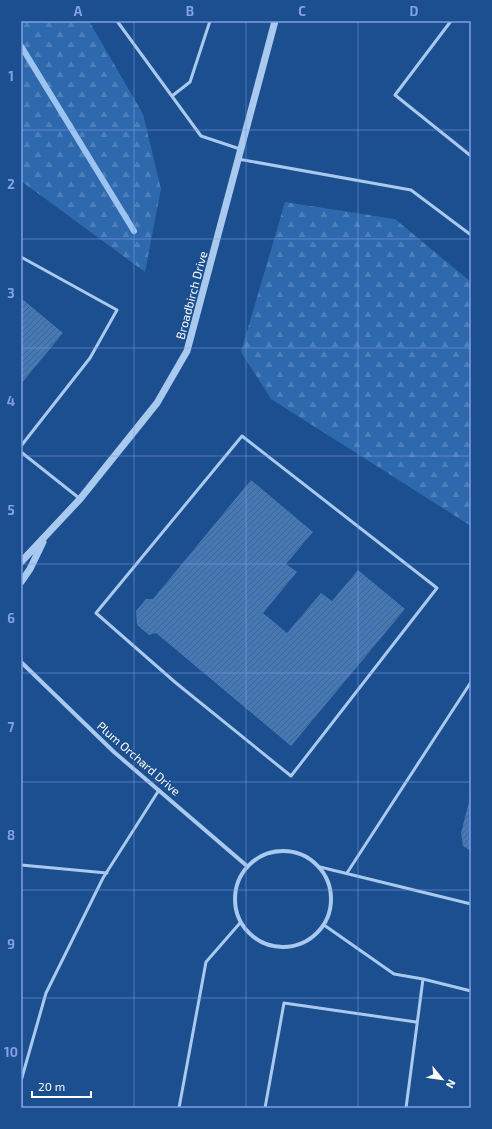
<svg xmlns="http://www.w3.org/2000/svg" width="492" height="1129" font-family="'Exo 2',sans-serif">
<style>
.forest{fill:url(#forest-firs)}
.lines{fill:none;stroke-linecap:round;stroke-linejoin:round}
.stream{stroke:#9cc4f0;stroke-width:6}
.building{fill:url(#building-hatch)}
.service{stroke:#a9c9ee;stroke-width:3}
.minor{stroke:#a9c9ee;stroke-width:4}
.tertiary{stroke:#a9c9ee;stroke-width:7}
.grid{fill:none;stroke:#839eea;stroke-width:1;stroke-opacity:0.55}
.labels{text-anchor:middle;dominant-baseline:central;stroke-width:3;stroke-linejoin:round;paint-order:stroke}
.street-label{font-size:12px;fill:#fff;stroke:#1b4f8f}
.neatline{fill:none;stroke:#839eea;stroke-width:1.5}
.grid-label{font-size:13px;text-anchor:middle;font-weight:bold;fill:#839eea}
</style>
<defs>
<pattern id="forest-firs" width="22" height="20" patternUnits="userSpaceOnUse"><rect width="22" height="20" fill="#2e69ad"/><path d="M5 1l3.5 6h-7zM16 11l3.5 6h-7z" fill="#4d80b9"/></pattern>
<pattern id="building-hatch" width="6" height="6" patternUnits="userSpaceOnUse"><rect width="6" height="6" fill="#4478b7"/><path d="M-1 1l2-2M0 6l6-6M5 7l2-2" fill="none" stroke="#486282"/></pattern>
</defs>
<rect width="100%" height="100%" fill="#1b4f8f"/>
<!-- forest -->
<path class="forest" d="M21,21H89L143,114L161,189L145,272L21,181Z
M285,202L395,219L471,282V526L271,399L241,352Z"/>
<g class="lines">
<!-- stream -->
<path class="stream" d="M21,46L134,231"/>
</g>
<!-- building -->
<path class="building" d="M21,298L63,333L21,384Z
M251,480L313,532L286,564L297,572L263,613L287,633L321,593L332,601L358,570L405,609L291,746L156,633L149,635L137,625L136,611L146,599H153Z
M471,794V851L463,846L461,833Z"/>
<g class="lines">
<!-- service -->
<path class="service" d="M117,21L201,136L240,149
M451,21L395,95L471,156
M172,96L190,82L210,21
M238,159L411,190L471,235
M21,257L117,310L90,358L21,446
M242,436L437,588L291,776L176,683L96,613Z
M21,452L79,498
M21,865L107,873
M320,867L471,904
M347,873L471,682
M324,925L394,974L423,979L406,1108
M423,979L471,991
M21,1108V1081L46,993L103,878L159,790
M179,1108L206,962L240,923
M265,1108L284,1003L416,1022"/>
<!-- minor -->
<path class="minor" d="M21,662L114,752L247,866
M235 899a48 48 0 1 1 96 0a48 48 0 1 1-96 0Z"/>
<!-- tertiary -->
<path class="tertiary" d="M21,562L80,499L157,403L187,351L275,21
M21,582L30,569L43,542"/>
</g>
<!-- grid -->
<path class="grid" d="M134,21V1108M246,21V1108M358,21V1108M21,130H471M21,239H471M21,348H471M21,456H471M21,564H471M21,673H471M21,782H471M21,890H471M21,998H471"/>
<g class="labels">
<!-- street labels -->
<g class="street-label">
<text transform="translate(191 295) rotate(-75)">Broadbirch Drive</text>
<text transform="translate(139 758) rotate(41)">Plum Orchard Drive</text>
</g>
</g>
<!-- border -->
<rect width="492" height="1129" fill="none" stroke="#1b4f8f" stroke-width="44"/>
<!-- north arrow -->
<g transform="translate(442 1079) rotate(119)" stroke="#1b4f8f" stroke-width="3" paint-order="stroke">
<path d="M0-3L7 15L0 10L-7 15Z" fill="#ffffff"/>
<text y="-6" font-size="11" font-weight="bold" text-anchor="middle" fill="#ffffff">N</text>
</g>
<!-- scale -->
<path d="M32 1091v6h59v-6" fill="none" stroke="#ffffff" stroke-width="2"/>
<text x="38" y="1091" font-size="12" fill="#ffffff" stroke="#1b4f8f" stroke-width="3" paint-order="stroke">20 m</text>
<rect x="22" y="22" width="448" height="1085" class="neatline"/>
<g class="grid-label">
<text x="78" y="16">A</text>
<text x="190" y="16">B</text>
<text x="302" y="16">C</text>
<text x="414" y="16">D</text>
<text x="11" y="81">1</text>
<text x="11" y="189">2</text>
<text x="11" y="298">3</text>
<text x="11" y="406">4</text>
<text x="11" y="515">5</text>
<text x="11" y="623">6</text>
<text x="11" y="732">7</text>
<text x="11" y="840">8</text>
<text x="11" y="949">9</text>
<text x="11" y="1057">10</text>
</g>
</svg>
